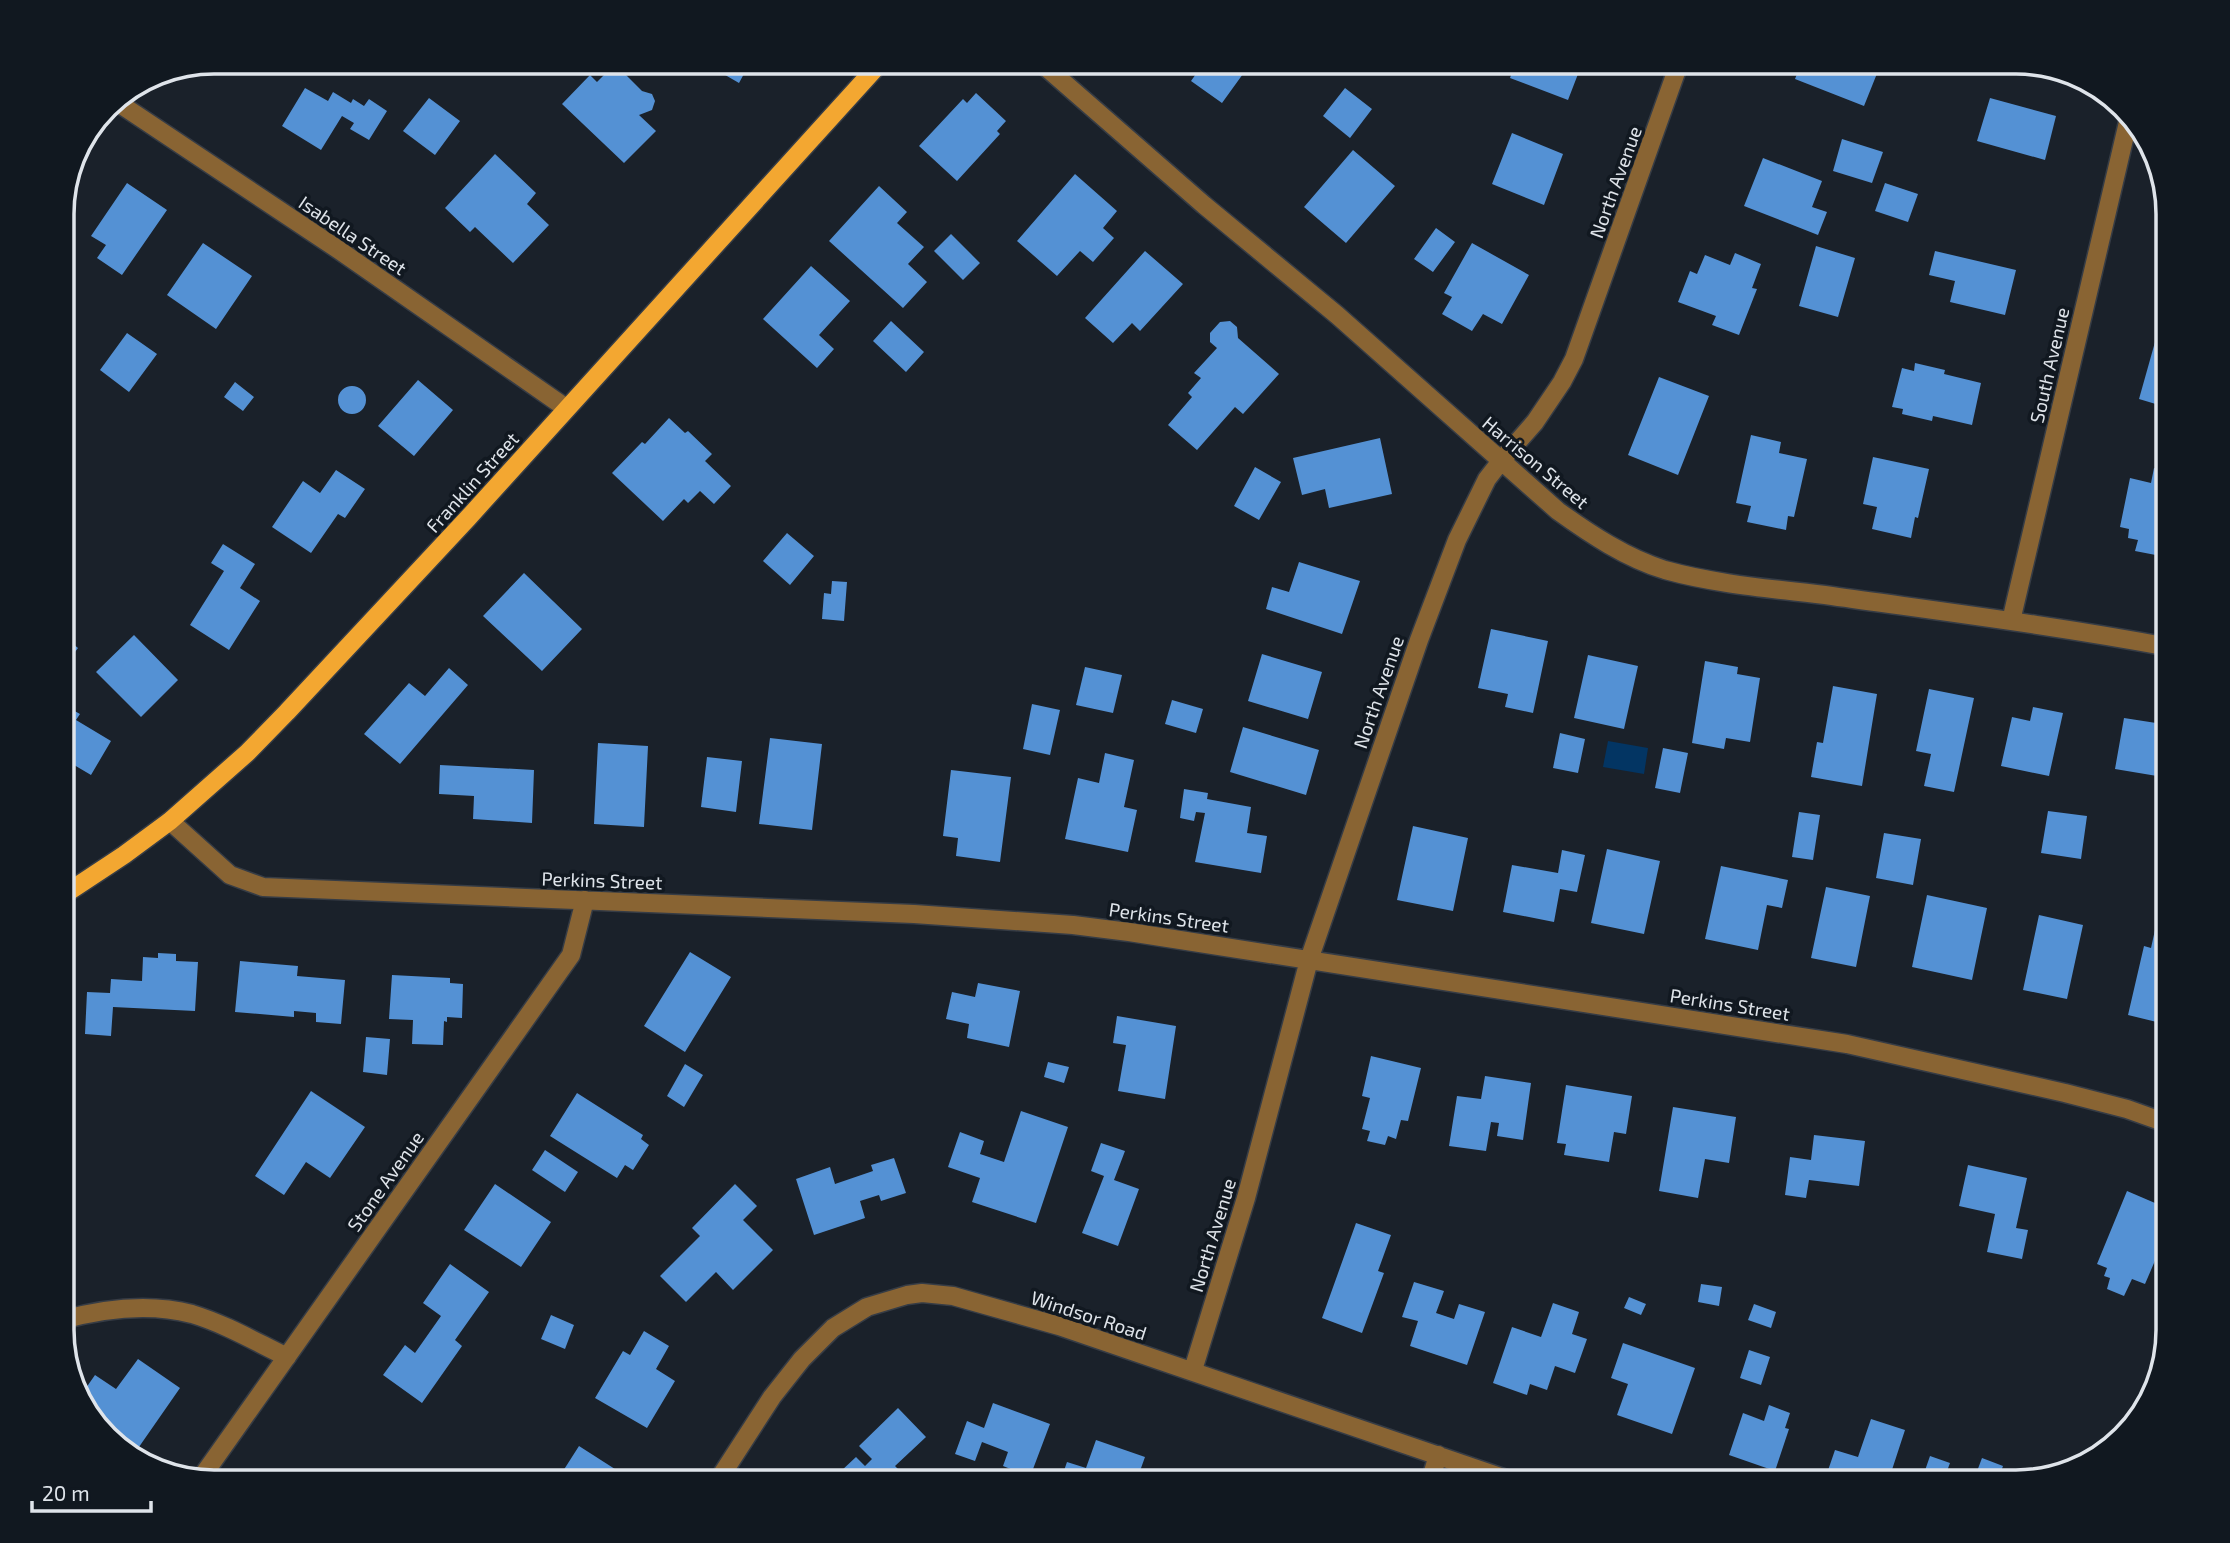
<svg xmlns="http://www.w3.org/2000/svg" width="2230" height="1543" font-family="'Exo 2',sans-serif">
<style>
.water{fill:#033563}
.building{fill:#5491d4}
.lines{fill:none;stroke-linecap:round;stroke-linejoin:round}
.minor-casing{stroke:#363c45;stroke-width:21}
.major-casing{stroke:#363c45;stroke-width:21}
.minor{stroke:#896433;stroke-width:18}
.major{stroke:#f3a731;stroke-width:18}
.labels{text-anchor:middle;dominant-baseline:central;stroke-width:7;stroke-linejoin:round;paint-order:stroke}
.street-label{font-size:19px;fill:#dfe4ea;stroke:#111820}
.rim{fill:none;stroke:#dfe4ea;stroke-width:3.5}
</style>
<rect width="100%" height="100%" fill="#1a212a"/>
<!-- water -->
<path class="water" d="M1608,741L1648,748L1644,774L1603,767Z"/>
<!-- building -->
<path class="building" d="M701,61H751L739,83Z
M1119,61H1137L1129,70Z
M1205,61H1240L1248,67L1222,103L1191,81Z
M1516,61H1583L1568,100L1510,78Z
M1802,61H1882L1864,106L1795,79Z
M615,64L642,91L652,94L655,101L652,110L639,115L656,131L624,163L562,104L590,75L597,82Z
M305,88L328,101L333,92L351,103L353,99L364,106L369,99L387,111L369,140L350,129L354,123L342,116L321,150L282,126Z
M1345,88L1372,109L1350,138L1323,116Z
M976,93L1006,121L997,131L1000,134L957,181L919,146L963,99L967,103Z
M429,98L460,121L435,155L403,131Z
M1990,98L2056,116L2045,160L1977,141Z
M1512,133L1563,154L1544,205L1492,184Z
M1842,139L1883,152L1872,183L1833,171Z
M1353,150L1395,186L1346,243L1304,207Z
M495,154L536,193L527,204L549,225L513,263L475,227L470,232L445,208Z
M1763,158L1822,181L1812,207L1827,212L1818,235L1744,206Z
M1075,174L1117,211L1103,228L1114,238L1093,262L1080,251L1057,276L1017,241Z
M127,183L167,210L122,275L97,258L106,245L91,236Z
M1885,183L1918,194L1908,222L1875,211Z
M879,186L907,212L897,223L924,247L908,264L927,282L903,308L829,241Z
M1436,228L1455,242L1433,272L1414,259Z
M951,234L980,263L963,280L934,251Z
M203,243L252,276L216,329L167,295Z
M1472,243L1529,275L1502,324L1483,314L1472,331L1442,314L1452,297L1444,293Z
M1816,246L1855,258L1838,317L1799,306Z
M1145,251L1183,284L1140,331L1132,323L1113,343L1085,318Z
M1935,251L2016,270L2005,315L1950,302L1955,281L1929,275Z
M1735,253L1761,264L1752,288L1757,289L1739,335L1712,325L1716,316L1678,302L1690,271L1697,274L1705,255L1730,265Z
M811,266L850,301L819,335L834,349L817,368L763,319Z
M62,267L75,277L62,296Z
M891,321L924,352L906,372L873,341Z
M1230,321L1237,327L1238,338L1279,374L1243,414L1235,407L1197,450L1168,425L1192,397L1188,393L1201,378L1194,373L1217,348L1210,342V333L1220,322Z
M127,333L157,354L129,392L100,370Z
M2157,335L2169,338V408L2139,399Z
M1915,363L1945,370L1944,374L1981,383L1972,425L1933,416L1932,421L1902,414L1903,409L1892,407L1902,368L1914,371Z
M1659,377L1709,396L1678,475L1628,455Z
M418,380L453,410L414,456L378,426Z
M235,382L254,397L243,411L224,397Z
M338 400a14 14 0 1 1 28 0a14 14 0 1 1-28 0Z
M669,418L685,433L688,431L712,454L705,461L731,486L714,504L700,491L688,503L684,499L663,521L612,473L642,442L645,444Z
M1751,435L1781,442L1779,453L1807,459L1794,517L1788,516L1786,530L1747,522L1751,506L1736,503Z
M1380,438L1392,494L1329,508L1325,489L1302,495L1293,458Z
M1873,457L1929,469L1918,518L1915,517L1911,538L1872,529L1877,507L1863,504Z
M1255,467L1281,482L1259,520L1234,506Z
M2154,468L2169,471V545L2166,557L2135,551L2138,540L2128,538L2129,529L2120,527L2130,478L2151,483Z
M336,470L365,489L345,518L338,514L311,553L272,527L303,481L320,493Z
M787,533L814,556L790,585L763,561Z
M223,544L255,564L240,588L260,601L229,650L190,625L224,571L211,563Z
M1299,562L1360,581L1342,634L1266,609L1272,587L1289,592Z
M524,573L582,629L542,671L483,616Z
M832,581L847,582L844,621L822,619L824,593L831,594Z
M1491,629L1548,641L1533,713L1505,707L1508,694L1478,688Z
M62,635L78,648L62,669Z
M134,635L178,680L141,717L96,672Z
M1262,654L1322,672L1308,719L1248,701Z
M1588,655L1638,666L1624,729L1574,718Z
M1705,661L1738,667L1737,674L1760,678L1750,742L1726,738L1724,749L1692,743Z
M1085,667L1122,675L1113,713L1076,705Z
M449,668L468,685L400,764L364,734L409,683L425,696Z
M1833,686L1877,694L1862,786L1811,777L1817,742L1823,743Z
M1929,689L1974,698L1954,792L1924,786L1931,754L1916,751Z
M1172,700L1203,709L1196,733L1165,724Z
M62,704L80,714L76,720L111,741L91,775L69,762L62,774Z
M1032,704L1060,710L1050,755L1023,749Z
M2033,707L2063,713L2049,776L2001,766L2012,717L2030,721Z
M2124,718L2169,725V778L2115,769Z
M1243,727L1319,750L1306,795L1230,772Z
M1560,733L1585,739L1578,773L1553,768Z
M770,738L822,744L812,830L759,824Z
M598,743L648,746L644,827L594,824Z
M1663,748L1688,753L1680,793L1655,788Z
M1105,753L1134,760L1124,807L1137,810L1128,852L1065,839L1078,778L1099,783Z
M707,757L742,761L736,812L701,807Z
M440,765L534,770L532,823L473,819L474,796L439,794Z
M951,770L1011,777L1000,862L956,856L958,838L943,836Z
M1184,789L1208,793L1207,799L1251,807L1247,833L1267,836L1261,873L1195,862L1205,813L1196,812L1194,821L1180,818Z
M2048,811L2087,816L2081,859L2041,853Z
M1799,812L1820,815L1813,860L1792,857Z
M1413,826L1468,838L1453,911L1397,900Z
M1884,833L1921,839L1913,885L1876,878Z
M1607,849L1660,861L1644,934L1591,923Z
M1562,850L1585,855L1577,892L1560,889L1554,922L1503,912L1512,865L1558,873Z
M1721,866L1788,880L1782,908L1767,905L1758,950L1705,939Z
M1826,887L1870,896L1856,967L1811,958Z
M1927,895L1987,908L1972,980L1912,967Z
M2161,903L2169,905V1025L2128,1015L2144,946L2151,948Z
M2039,915L2083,925L2067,999L2023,990Z
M690,952L731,977L685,1052L644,1026Z
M158,953L176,954V961L198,962L195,1011L113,1007L111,1036L85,1034L87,992L110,993L111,979L142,981L143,957L158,958Z
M240,961L298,966L297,976L345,980L341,1024L316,1022V1013L294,1011V1017L235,1012Z
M392,975L450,978V983L463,984L462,1018L447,1017V1022L444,1021L443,1045L412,1044L413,1020L389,1019Z
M978,983L1020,991L1009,1047L967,1038L969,1024L946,1019L952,992L975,997Z
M1117,1016L1176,1026L1165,1099L1118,1091L1126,1045L1113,1043Z
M366,1037L390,1039L387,1075L363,1072Z
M1371,1056L1421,1068L1408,1121L1401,1120L1396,1139L1388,1136L1385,1145L1367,1141L1370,1131L1362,1129L1370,1098L1362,1096Z
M1048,1062L1069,1067L1064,1083L1044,1077Z
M685,1064L703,1075L684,1107L667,1096Z
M1485,1076L1531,1083L1523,1140L1497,1136L1499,1123L1491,1122L1486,1151L1449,1146L1457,1096L1481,1099Z
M1566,1085L1632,1096L1626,1134L1614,1132L1609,1162L1564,1155L1566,1144L1557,1143Z
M311,1091L365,1127L330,1178L306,1162L284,1195L255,1176Z
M577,1093L643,1135L641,1139L649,1145L633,1170L625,1165L617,1178L550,1136Z
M1673,1107L1736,1117L1729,1163L1705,1159L1698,1198L1659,1191Z
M1021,1111L1068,1127L1036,1223L972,1202L980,1178L948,1167L960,1132L984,1141L980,1154L1004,1162Z
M1814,1135L1865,1141L1859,1186L1809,1180L1806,1198L1785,1195L1790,1157L1811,1160Z
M1101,1143L1125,1151L1114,1180L1139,1189L1118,1246L1082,1233L1104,1176L1091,1171Z
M545,1150L578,1172L565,1192L532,1170Z
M894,1158L906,1193L881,1201L879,1195L860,1201L865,1218L814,1235L796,1179L830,1167L835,1184L873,1171L871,1165Z
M1968,1165L2027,1178L2016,1228L2028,1230L2022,1259L1987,1252L1995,1214L1959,1206Z
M495,1184L551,1222L521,1267L464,1230Z
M735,1184L757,1206L743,1220L773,1250L733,1290L716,1272L686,1302L660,1276L700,1236L692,1228Z
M2127,1191L2169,1209V1228L2145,1284L2132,1279L2124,1296L2107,1289L2110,1278L2104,1276L2107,1268L2097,1264Z
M1356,1223L1391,1235L1378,1271L1384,1273L1362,1333L1322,1318Z
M450,1264L489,1292L455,1340L462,1346L422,1403L383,1375L405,1345L415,1353L441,1316L423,1303Z
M1414,1282L1444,1291L1436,1313L1454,1319L1459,1304L1485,1312L1467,1365L1410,1346L1418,1321L1402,1317Z
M1701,1284L1722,1287L1719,1306L1698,1302Z
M1629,1297L1646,1304L1641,1315L1624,1308Z
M1553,1303L1579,1312L1572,1334L1587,1339L1575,1373L1555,1366L1547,1390L1530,1384L1527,1395L1493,1383L1512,1327L1541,1337Z
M1754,1304L1776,1312L1771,1328L1748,1320Z
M551,1315L574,1325L565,1349L541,1339Z
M644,1331L669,1346L656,1369L675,1381L647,1428L595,1398L623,1351L630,1355Z
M1623,1343L1695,1368L1672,1434L1617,1415L1628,1384L1611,1378Z
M1749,1350L1770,1357L1761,1385L1740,1378Z
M138,1359L180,1388L132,1457L81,1405L79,1398L95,1375L116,1389Z
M993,1403L1050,1424L1030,1477L1003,1466L1008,1452L982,1442L975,1461L955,1454L967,1421L984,1428Z
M1769,1405L1790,1413L1785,1428L1789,1429L1775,1471L1729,1455L1743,1413L1764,1421Z
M898,1408L926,1437L895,1466L907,1478L904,1482H850L840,1472L856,1457L865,1466L872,1459L859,1446Z
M1871,1419L1905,1430L1888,1482H1824L1835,1450L1858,1457Z
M1096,1440L1145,1457L1136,1482H1060L1067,1462L1086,1468Z
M579,1446L618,1471L611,1482H556Z
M1930,1456L1950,1463L1944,1479L1950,1482H1921Z
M1982,1458L2003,1466L1997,1482H1973Z
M1197,1473L1220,1481V1482H1194Z"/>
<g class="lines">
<defs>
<path id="minor" d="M1039,61L1204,205L1337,315L1558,511C1590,534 1626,558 1665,570C1719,585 1777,589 1832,596C1945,612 2057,626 2169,647
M114,100L339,250L566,408
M2011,621L2129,118
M170,821L230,875L263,887L914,914L1073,925L1129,932L1847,1044L2065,1093L2127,1109L2169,1124
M62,1320C102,1309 150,1303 192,1314C225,1324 256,1342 287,1357
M1193,1370L1246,1198L1309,960L1419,640L1457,540L1487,479L1501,461L1535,422L1562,382L1574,359L1680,61
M201,1478L571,955L585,900
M717,1482L772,1397L802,1359L833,1328L867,1307L907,1295L922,1293L953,1296L1059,1326L1515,1482
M1430,1482L1438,1455"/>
<path id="major" d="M62,896L124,855L170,821L247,753L287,712L468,518L882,61"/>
</defs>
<!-- minor casing -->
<use href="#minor" class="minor-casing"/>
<!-- major casing -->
<use href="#major" class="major-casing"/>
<!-- minor -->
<use href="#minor" class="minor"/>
<!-- major -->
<use href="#major" class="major"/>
</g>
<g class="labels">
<!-- street labels -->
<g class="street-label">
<text transform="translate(1615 182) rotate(-70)">North Avenue</text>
<text transform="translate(353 235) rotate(34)">Isabella Street</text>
<text transform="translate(2049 365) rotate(-77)">South Avenue</text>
<text transform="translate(1536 462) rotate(40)">Harrison Street</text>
<text transform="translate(472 482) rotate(-48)">Franklin Street</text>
<text transform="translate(1378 692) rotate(-71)">North Avenue</text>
<text transform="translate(602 880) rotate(2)">Perkins Street</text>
<text transform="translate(1169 917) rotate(8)">Perkins Street</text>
<text transform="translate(1730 1004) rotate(9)">Perkins Street</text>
<text transform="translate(385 1181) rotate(-55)">Stone Avenue</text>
<text transform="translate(1212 1235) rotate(-73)">North Avenue</text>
<text transform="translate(1089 1315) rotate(18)">Windsor Road</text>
</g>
</g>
<!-- crop -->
<path d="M0 0H2230V1543H0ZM214 74H2016A140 140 0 0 1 2156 214V1330A140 140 0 0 1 2016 1470H214A140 140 0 0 1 74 1330V214A140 140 0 0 1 214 74Z" fill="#111820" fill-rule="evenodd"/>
<path class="rim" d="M214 74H2016A140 140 0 0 1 2156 214V1330A140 140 0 0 1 2016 1470H214A140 140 0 0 1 74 1330V214A140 140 0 0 1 214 74Z"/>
<!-- scale -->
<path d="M32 1501v10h119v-10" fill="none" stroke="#dfe4ea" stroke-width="3.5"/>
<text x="42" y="1501" font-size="21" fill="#dfe4ea" stroke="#111820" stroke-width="5" paint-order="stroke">20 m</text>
</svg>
